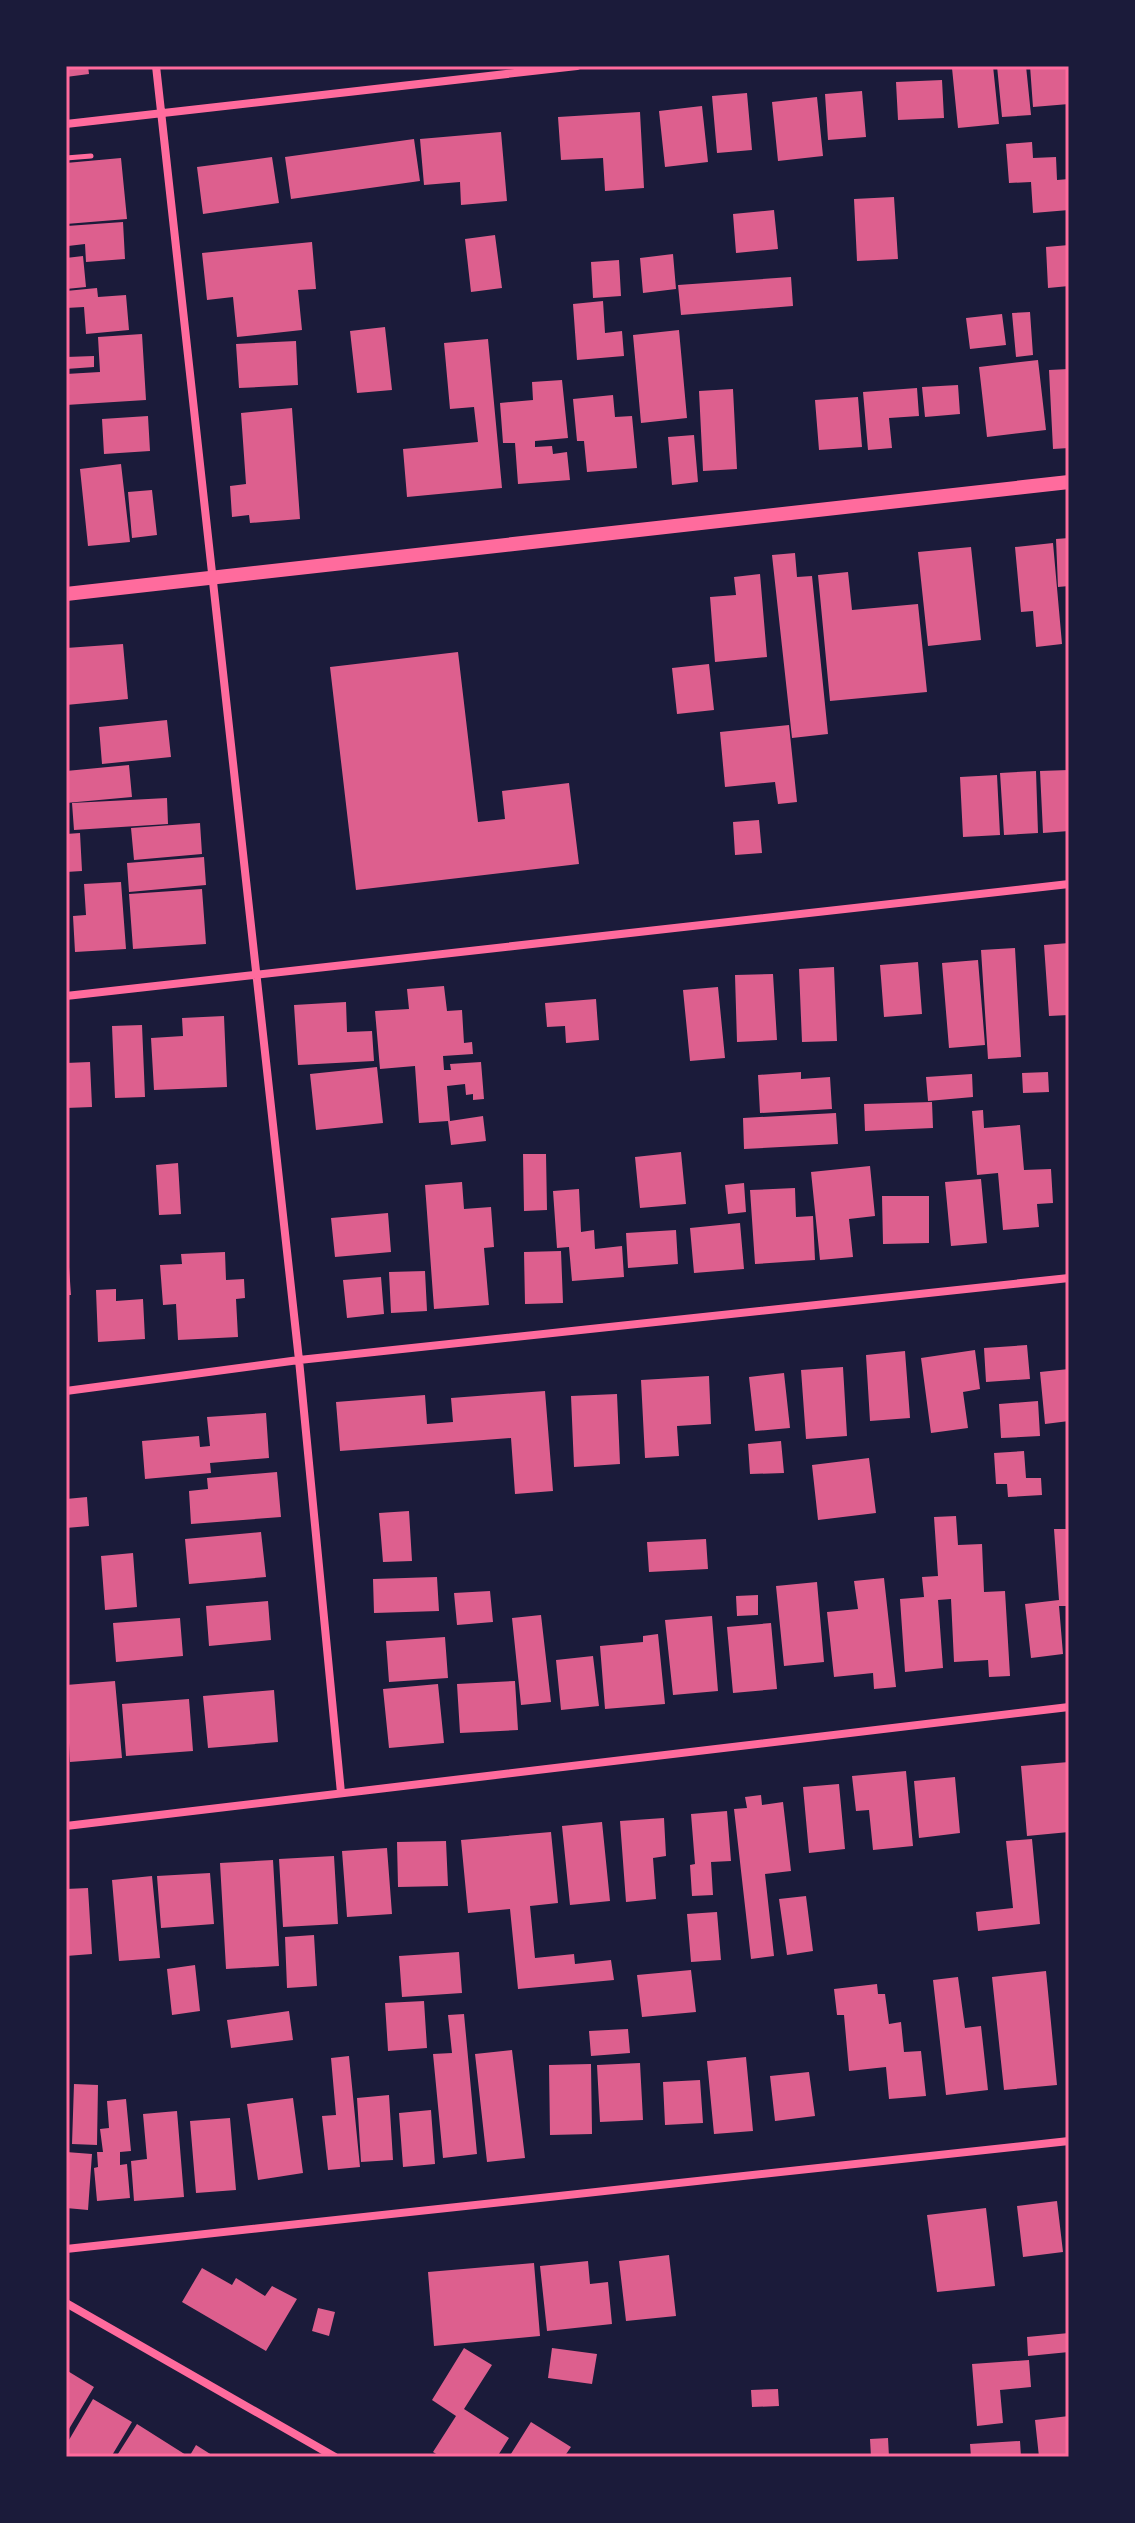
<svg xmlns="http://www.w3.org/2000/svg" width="1135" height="2523" font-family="Ubuntu,sans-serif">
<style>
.building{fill:#dd5f8e}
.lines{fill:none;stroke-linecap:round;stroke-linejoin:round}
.path{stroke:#ff6b9d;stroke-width:5}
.minor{stroke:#ff6b9d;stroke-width:8}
.tertiary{stroke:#ff6b9d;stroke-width:14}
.neatline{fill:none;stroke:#ff6b9d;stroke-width:3}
</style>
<rect width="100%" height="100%" fill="#1b1b3a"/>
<!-- building -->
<path class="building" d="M66,66H88L89,74L66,77Z
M993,66L999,124L958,128L952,68Z
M997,66H1026L1031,115L1002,117Z
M1030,66H1069V104L1033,107Z
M942,80L944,118L898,120L896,82Z
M862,91L866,137L828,140L825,94Z
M747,93L752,150L717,153L712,96Z
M817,97L823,156L778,161L772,102Z
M702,106L708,162L665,167L659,111Z
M640,112L644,188L605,191L603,158L561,160L558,117Z
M501,132L507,201L461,205L460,182L424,185L420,139Z
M414,139L420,181L291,199L285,157Z
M1032,142L1033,158L1056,157L1057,180L1069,179V210L1033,213L1031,182L1009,183L1006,144Z
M272,157L279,203L203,214L197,167Z
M121,158L127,219L66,224V163Z
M894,197L898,259L857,261L854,199Z
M774,210L778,249L736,253L733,214Z
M123,222L125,259L86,262L85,244L68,246L67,226Z
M495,235L502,288L471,292L465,239Z
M312,242L316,289L298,290L302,330L237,337L233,297L207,300L202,253Z
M1069,245V286L1048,288L1046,247Z
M673,254L676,289L643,293L640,258Z
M83,256L86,287L66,289V258Z
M619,260L621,296L593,298L591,262Z
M791,277L793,306L681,315L678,285Z
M97,288L98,297L126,295L129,330L86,334L84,307L66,308V291Z
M603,301L605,333L622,331L624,356L577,360L573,304Z
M1030,312L1033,355L1016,357L1012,313Z
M1002,314L1006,345L970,349L966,318Z
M385,327L392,390L357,393L350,331Z
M679,330L687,418L641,423L633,335Z
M142,334L146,400L66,405V374L100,372L98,337Z
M488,339L502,488L407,497L403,449L478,442L474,407L450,409L444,343Z
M296,341L298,385L239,388L236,344Z
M94,356V367L66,369V357Z
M1038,360L1046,430L987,437L979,367Z
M1069,369V448L1053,449L1049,370Z
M562,380L568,438L535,441V447L552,446L553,454L567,452L570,480L518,484L515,443H503L500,403L533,400L532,382Z
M958,385L960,414L925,417L922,387Z
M917,388L919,416L889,418L892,448L868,450L863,392Z
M733,389L737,469L703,471L699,391Z
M613,395L615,417L632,416L637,468L587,472L584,441H577L573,399Z
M858,397L862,447L819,450L815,400Z
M292,408L300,519L250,523L249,515L232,517L230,486L246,484L241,413Z
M148,416L150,451L104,454L102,419Z
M694,435L698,482L672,485L668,437Z
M121,464L130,542L88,546L80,469Z
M152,490L157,535L132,538L128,492Z
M1069,538V586L1058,587L1056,539Z
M1053,543L1062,644L1036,647L1033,611L1021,612L1015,547Z
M971,547L981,640L928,646L918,552Z
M795,553L797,577L812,576L828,734L792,738L772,555Z
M848,572L852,610L918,604L927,692L830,701L818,575Z
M760,574L767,657L715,662L710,597L736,595L734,577Z
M123,644L128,699L66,705V648Z
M458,652L478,822L505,819L502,791L569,783L579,864L356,890L330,667Z
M709,664L714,710L677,714L672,668Z
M167,720L171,757L102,764L99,727Z
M789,725L797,802L778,804L775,782L725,787L720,732Z
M129,765L132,797L66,803V771Z
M1069,770V831L1043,833L1040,771Z
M1036,771L1038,833L1004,835L1000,773Z
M997,775L1000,835L963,837L960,777Z
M167,798L168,824L74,830L72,803Z
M759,820L762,853L735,855L733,822Z
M200,823L202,854L134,860L131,828Z
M80,833L82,871L66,872V834Z
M204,857L206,885L129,892L127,863Z
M121,882L126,949L75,952L73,916L86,915L84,884Z
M202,889L206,944L133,949L129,894Z
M1069,943V1015L1049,1016L1044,945Z
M1015,948L1021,1057L988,1059L981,950Z
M978,960L985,1045L949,1048L942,963Z
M918,962L922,1014L884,1017L880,965Z
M834,967L837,1041L802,1042L799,969Z
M773,974L777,1040L737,1042L735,975Z
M444,986L447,1011L462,1010L464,1043L472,1042L473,1054L443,1056L444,1070H451L450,1064L481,1062L484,1099L473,1100V1094L466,1095L465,1084L447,1086L450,1121L483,1116L486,1141L451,1145L448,1121L419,1123L415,1066L380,1069L375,1011L409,1009L407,989Z
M718,987L725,1058L690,1061L683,990Z
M596,999L599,1040L566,1043L565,1026L547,1027L545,1003Z
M346,1002L347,1032L372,1031L374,1061L298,1065L294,1005Z
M224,1016L227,1087L154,1090L151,1038L183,1036L182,1018Z
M142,1025L145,1097L115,1098L112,1026Z
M90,1062L92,1107L66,1108V1063Z
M377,1067L383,1123L316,1130L310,1074Z
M801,1072V1079L830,1077L832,1109L760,1113L758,1075Z
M1048,1072L1049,1092L1023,1093L1022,1073Z
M972,1074L973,1097L928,1101L926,1077Z
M932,1102L933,1128L865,1131L864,1104Z
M983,1110L984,1128L1020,1125L1024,1170L1051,1169L1053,1203L1037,1204L1039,1227L1003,1230L998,1173L977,1175L972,1111Z
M836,1113L838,1144L744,1149L743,1118Z
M681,1152L686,1204L640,1208L635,1157Z
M523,1154H546L547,1210L524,1211Z
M178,1163L181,1214L159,1215L156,1165Z
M870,1166L875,1216L849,1219L853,1257L820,1260L811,1172Z
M981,1179L987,1243L951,1246L945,1182Z
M462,1182L464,1209L491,1207L494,1247L484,1248L489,1305L434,1309L425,1185Z
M744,1183L746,1212L728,1214L725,1185Z
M795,1188L796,1217L813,1216L815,1260L755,1264L750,1190Z
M579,1189L581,1232L594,1230L595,1249L622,1246L624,1277L572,1281L569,1247L557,1248L553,1191Z
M882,1196H929V1243L883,1244Z
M388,1213L391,1252L335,1257L331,1218Z
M740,1223L744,1269L694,1273L690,1228Z
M676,1230L678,1264L628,1268L626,1233Z
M561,1251L563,1303L525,1304L524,1252Z
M225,1252L226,1280L244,1279L245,1298L236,1299L238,1337L178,1340L176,1304L163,1305L160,1265L182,1264L181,1254Z
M69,1267L71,1295H66V1268Z
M425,1271L427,1311L391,1313L389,1272Z
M381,1277L384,1314L347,1318L343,1280Z
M116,1289V1301L143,1299L145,1339L98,1342L96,1290Z
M1027,1345L1030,1379L986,1382L984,1348Z
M975,1350L980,1389L963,1392L968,1428L931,1433L921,1358Z
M905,1351L910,1418L870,1421L866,1355Z
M843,1367L847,1436L806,1439L801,1370Z
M1069,1369V1421L1045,1424L1040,1372Z
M784,1373L790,1428L755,1431L749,1377Z
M709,1376L711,1424L677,1426L679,1456L645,1458L641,1380Z
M545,1391L553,1491L515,1494L511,1438L340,1451L336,1402L425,1395L427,1424L453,1422L451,1398Z
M617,1394L620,1464L574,1467L571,1396Z
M1038,1401L1040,1436L1001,1438L999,1404Z
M266,1413L269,1458L210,1463L211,1473L145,1479L142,1441L199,1436L200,1447L210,1446L207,1417Z
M781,1441L784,1473L750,1474L748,1444Z
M1024,1451L1026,1478H1041L1042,1495L1008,1497L1007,1484H996L994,1453Z
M869,1458L876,1513L818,1520L812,1465Z
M277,1472L281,1517L191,1524L189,1491L208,1489L207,1478Z
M87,1497L89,1526L66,1528V1499Z
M409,1511L412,1561L383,1562L379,1513Z
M956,1516L958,1545L982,1544L984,1592L1005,1591L1010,1676L989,1677L988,1660L954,1662L951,1599L938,1600L943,1668L905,1672L900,1599L924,1597L922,1577L938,1576L934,1517Z
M1054,1529H1069V1606H1059L1063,1654L1031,1658L1025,1604L1059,1600Z
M261,1532L266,1577L189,1584L185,1539Z
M706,1539L708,1569L649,1572L647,1542Z
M133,1553L137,1607L105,1610L101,1556Z
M437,1577L439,1611L374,1613L373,1579Z
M884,1578L896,1687L874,1689L873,1673L834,1677L827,1612L858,1609L854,1581Z
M817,1582L824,1662L784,1666L776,1586Z
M490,1591L493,1622L457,1625L454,1593Z
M758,1595V1615L737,1616L736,1596Z
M268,1601L271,1640L209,1646L206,1606Z
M541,1615L551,1702L521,1705L512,1618Z
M712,1616L718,1691L673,1695L665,1620Z
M180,1618L183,1656L116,1662L113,1623Z
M771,1623L777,1689L733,1693L727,1627Z
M658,1634L665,1704L605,1709L600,1646L643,1642V1636Z
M445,1637L448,1678L389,1682L386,1641Z
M593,1656L599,1706L561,1710L556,1660Z
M115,1681L122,1758L70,1762L66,1685Z
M515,1681L518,1730L460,1733L457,1684Z
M438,1684L444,1743L389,1748L383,1689Z
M274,1690L278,1742L208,1748L203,1696Z
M189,1699L193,1751L126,1756L122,1704Z
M1069,1762V1832L1027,1836L1021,1766Z
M906,1771L913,1846L873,1850L869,1810L856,1811L852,1776Z
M955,1777L960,1833L919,1838L914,1781Z
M839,1784L845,1849L809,1853L803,1787Z
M761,1795L762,1805L783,1802L791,1871L765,1874L774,1956L751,1959L734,1809L747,1808L745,1797Z
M727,1811L731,1861L711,1862L713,1895L692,1896L690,1865L695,1864L691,1814Z
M664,1818L666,1856L653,1858L656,1899L626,1902L620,1821Z
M602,1822L610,1901L570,1905L562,1826Z
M551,1832L558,1903L530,1906L535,1958L574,1954L575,1964L611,1960L614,1980L518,1989L510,1909L468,1913L461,1840Z
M1032,1839L1040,1924L978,1931L976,1912L1013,1908L1006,1841Z
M446,1841L448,1886L398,1887L397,1842Z
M387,1848L392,1914L347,1917L342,1851Z
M334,1856L338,1924L283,1927L279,1859Z
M273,1860L279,1966L226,1969L220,1863Z
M210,1873L214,1924L161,1928L157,1876Z
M152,1876L160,1958L119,1961L112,1880Z
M88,1888L92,1954L66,1956V1889Z
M806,1896L813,1951L787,1955L779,1899Z
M717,1912L721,1960L691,1962L687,1914Z
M314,1935L317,1986L287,1988L285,1937Z
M459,1952L462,1993L402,1997L399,1956Z
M195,1965L200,2011L172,2015L167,1969Z
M691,1970L696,2012L642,2017L637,1975Z
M1046,1971L1057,2085L1004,2090L992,1977Z
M958,1977L965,2028L981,2026L988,2090L946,2095L933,1980Z
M877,1984L878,1994H885L889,2024L901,2022L904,2052L921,2051L926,2096L889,2099L886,2067L849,2071L844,2015H837L834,1989Z
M424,2001L427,2048L388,2051L385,2003Z
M289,2011L293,2040L231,2048L227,2020Z
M464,2014L477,2154L443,2158L433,2054L452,2053L448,2015Z
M628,2029L630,2053L591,2056L589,2031Z
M512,2050L525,2158L487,2162L475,2054Z
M349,2056L360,2167L328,2170L322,2116L336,2115L331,2058Z
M746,2057L753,2131L714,2134L707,2061Z
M640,2063L643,2120L600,2122L597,2065Z
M591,2064L592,2134L550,2135L549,2065Z
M809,2072L815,2116L775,2121L770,2076Z
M700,2080L703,2123L665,2125L663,2082Z
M74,2084L98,2085L97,2145L72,2144Z
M389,2095L393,2160L361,2162L357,2098Z
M293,2098L303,2173L258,2180L247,2104Z
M126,2099L131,2151L120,2152V2165L127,2164L130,2198L97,2201L94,2168L98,2167L97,2152H103L100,2129L109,2128L107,2101Z
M431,2110L435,2164L403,2167L399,2113Z
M177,2111L184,2197L134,2201L131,2161L147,2159L143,2114Z
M230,2118L236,2190L196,2193L190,2121Z
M66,2152L92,2154L88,2210L66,2208Z
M1057,2201L1063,2252L1023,2257L1017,2206Z
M986,2208L995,2286L937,2292L927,2215Z
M669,2255L676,2316L626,2321L619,2261Z
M588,2261L590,2284L608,2282L612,2324L547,2331L540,2266Z
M534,2263L540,2336L434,2346L428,2272Z
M202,2268L232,2285L236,2278L265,2296L272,2286L297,2299L266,2351L182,2302Z
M318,2308L335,2312L329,2336L312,2331Z
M1069,2333V2352L1028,2356L1027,2337Z
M464,2348L492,2365L464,2409L509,2438L497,2457H441L433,2452L456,2416L432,2400Z
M552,2348L597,2354L592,2384L548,2378Z
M1029,2360L1031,2387L1000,2390L1003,2423L977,2426L972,2364Z
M66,2370L94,2387L66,2434Z
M778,2389L779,2406L752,2407L751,2390Z
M93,2399L132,2422L111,2457H66V2445Z
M1069,2416V2457H1039L1035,2420Z
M531,2422L571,2447L564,2457H509Z
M137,2424L186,2455L185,2457H116Z
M888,2438L889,2457H871L870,2439Z
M1020,2441L1021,2457H971L970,2444Z
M196,2445L215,2457H189Z"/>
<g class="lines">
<!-- path -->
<path class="path" d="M66,158L91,156"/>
<!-- minor -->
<path class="minor" d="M156,66L299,1360L341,1793
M66,124L577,66
M66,996L1069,884
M66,1391L299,1360L1069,1278
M66,1826L1069,1707
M66,2249L1069,2141
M66,2303L335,2457"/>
<!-- tertiary -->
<path class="tertiary" d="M66,594L1069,482"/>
</g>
<!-- border -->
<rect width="1135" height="2523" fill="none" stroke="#1b1b3a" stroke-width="136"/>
<rect x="68" y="68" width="999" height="2387" class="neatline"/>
</svg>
